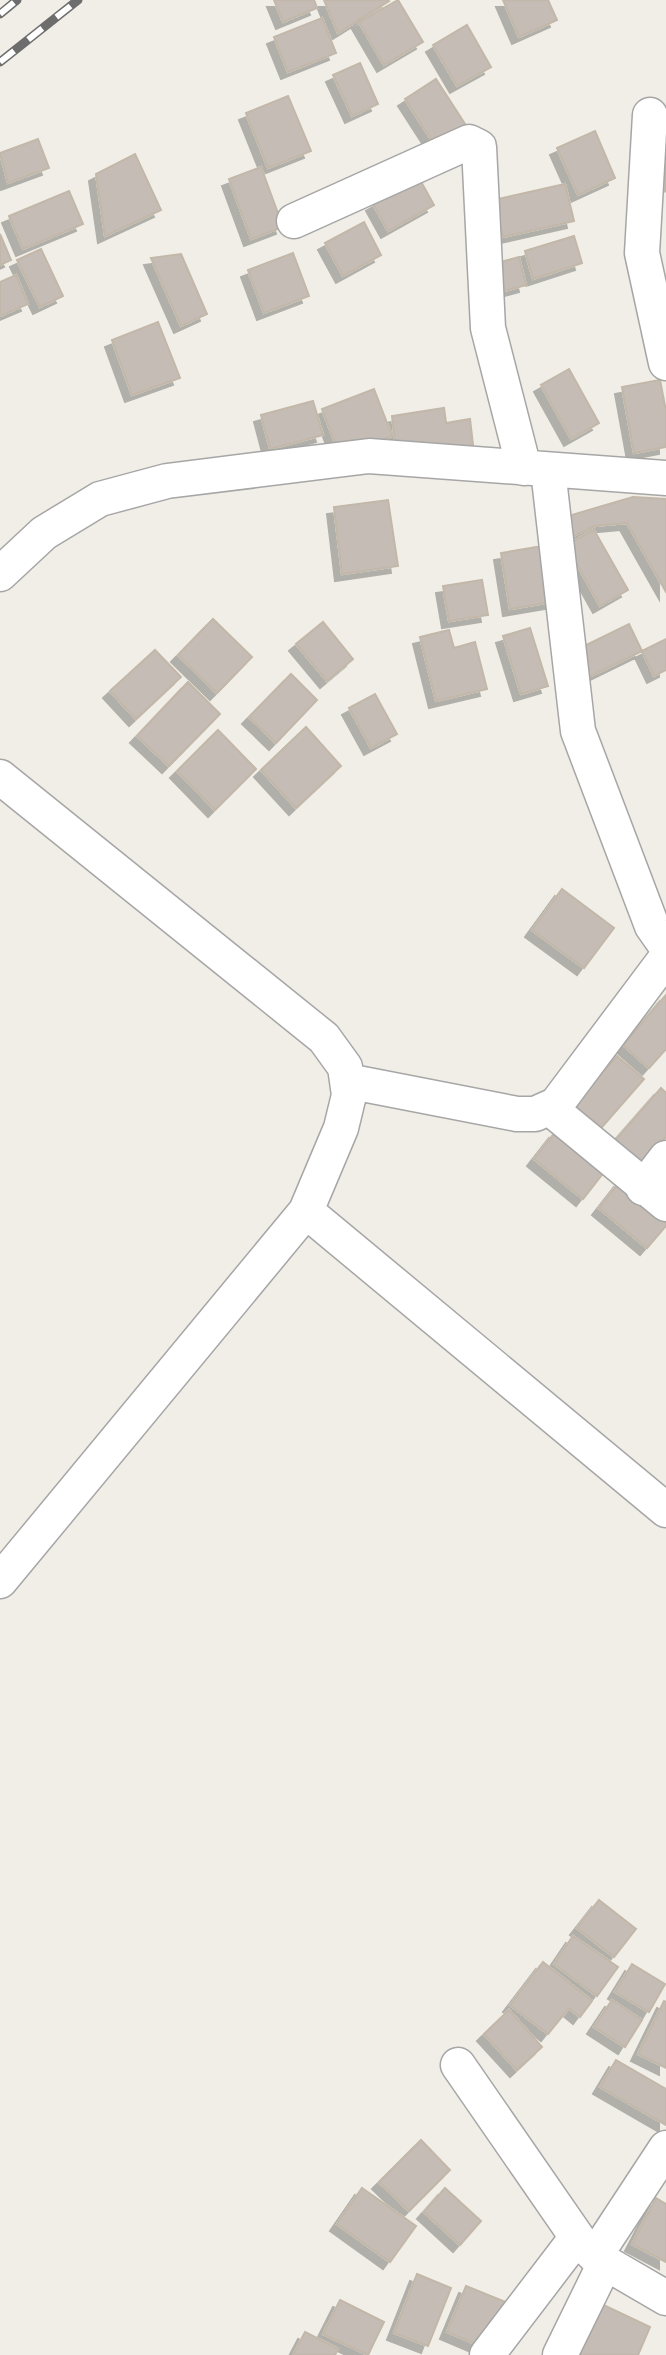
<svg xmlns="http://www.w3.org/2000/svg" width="666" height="2355" font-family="Montserrat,sans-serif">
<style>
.building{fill:#c5bdb5;stroke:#c2b7a8;stroke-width:2;filter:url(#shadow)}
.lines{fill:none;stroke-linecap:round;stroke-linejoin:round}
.street-casing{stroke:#a6a6a6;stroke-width:37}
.street{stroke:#fff;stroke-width:34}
.rail-casing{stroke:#6d6d6d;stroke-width:9}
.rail{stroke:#fff;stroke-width:6;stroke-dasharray:18;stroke-linecap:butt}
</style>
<defs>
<filter id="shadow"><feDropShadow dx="-7" dy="7" stdDeviation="0" flood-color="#0004"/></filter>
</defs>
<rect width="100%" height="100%" fill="#f0eee6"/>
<!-- building -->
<path class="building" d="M274,0H314L317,8L283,22Z
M324,0H388L389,1L338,33Z
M398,0L423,42L384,65L359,22Z
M503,0H548L557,20L519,37Z
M322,18L336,53L288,72L274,37Z
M467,25L491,67L457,86L433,45Z
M360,63L378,104L352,116L333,75Z
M436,79L467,127L436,147L405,99Z
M288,96L311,151L268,168L246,113Z
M595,131L615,178L578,195L557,148Z
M38,139L49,168L8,183L0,153Z
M666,147V191L660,193Z
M135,154L161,210L105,236L96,174Z
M261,167L283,227L251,239L229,179Z
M419,178L434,205L388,231L373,204Z
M565,184L574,221L503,237L494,200Z
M69,191L83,224L23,249L9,216Z
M364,222L381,255L343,276L325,243Z
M0,234L11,260L0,265Z
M574,236L582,263L533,279L525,251Z
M41,249L63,296L40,307L17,260Z
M293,253L309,296L264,313L248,270Z
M181,254L207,314L181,326L151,258Z
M519,257L526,285L504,291L497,263Z
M16,275L28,304L0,316V282Z
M158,322L180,378L132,395L112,340Z
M569,369L599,423L571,439L541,385Z
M660,380L666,411V447L634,453L622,387Z
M374,389L392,436L340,456L322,409Z
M313,401L323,435L270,449L261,415Z
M444,408L446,423L470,419L473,445L397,457L392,416Z
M633,497L666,499V592L627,523L595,526L569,538L558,519Z
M388,500L398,566L342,574L334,507Z
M594,530L628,590L600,606L566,545Z
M543,546L552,602L510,609L501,553Z
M482,580L488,615L449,621L443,586Z
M213,619L252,657L217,693L178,655Z
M323,622L353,659L327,681L296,644Z
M629,624L642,651L587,678L574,651Z
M530,628L548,686L521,694L503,636Z
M449,630L454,648L475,642L487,689L436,701L420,637Z
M666,639V670L654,676L642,651Z
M155,650L181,677L136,719L110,691Z
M291,674L317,700L276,743L249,717Z
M188,682L220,714L169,766L137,736Z
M375,694L397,734L371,748L349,708Z
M306,727L341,766L296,808L261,770Z
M218,730L256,769L215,810L177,771Z
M562,889L614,928L584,968L532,930Z
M666,995V1049L649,1068L623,1045Z
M617,1056L644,1079L595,1135L568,1112Z
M661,1088L666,1093V1137L639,1168L612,1144Z
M556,1131L605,1171L583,1199L534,1159Z
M621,1180L666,1217V1226L647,1248L599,1208Z
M599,1900L636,1929L614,1957L577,1928Z
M573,1936L618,1967L597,1996L554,1964Z
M543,1962L592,2001L580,2017L569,2008L548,2034L510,2005Z
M632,1964L665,1984L649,2012L615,1992Z
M612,2000L642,2020L625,2047L594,2027Z
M664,2001L666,2002V2068L638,2054Z
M509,2010L542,2047L517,2070L484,2034Z
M616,2060L666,2089V2125L600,2087Z
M421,2140L450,2170L409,2211L379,2182Z
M362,2188L416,2226L390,2262L337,2224Z
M445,2188L481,2221L460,2245L424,2212Z
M656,2198L666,2204V2262L632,2244Z
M417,2274L451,2288L428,2346L394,2333Z
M466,2286L508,2303L489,2350L447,2332Z
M340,2300L384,2322L368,2355L323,2334Z
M595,2301L650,2327L638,2355H577Z
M305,2332L338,2349L335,2355H293Z"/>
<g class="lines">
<defs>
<path id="street" d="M650,115L642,253L666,363
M294,221L469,142L479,147L488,328L524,468
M548,470L578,731L652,926L666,946
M0,574L44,533L100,499L167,481L369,456L666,478
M0,777L324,1038L345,1067L349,1095L341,1128L306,1211L0,1581
M347,1081L517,1114H535L553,1106L552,1110L666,958
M552,1110L666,1204
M643,1188L666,1158
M306,1211L666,1510
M458,2065L581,2243L599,2259L666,2298
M595,2256L666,2148
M487,2355L577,2237
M560,2355L605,2263"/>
</defs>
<!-- street casing -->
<use href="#street" class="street-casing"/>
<!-- street -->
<use href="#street" class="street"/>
<defs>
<path id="rail" d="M0,14L17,0
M0,62L78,0"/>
</defs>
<!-- rail casing -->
<use href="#rail" class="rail-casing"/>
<!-- rail -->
<use href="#rail" class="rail"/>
</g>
</svg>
